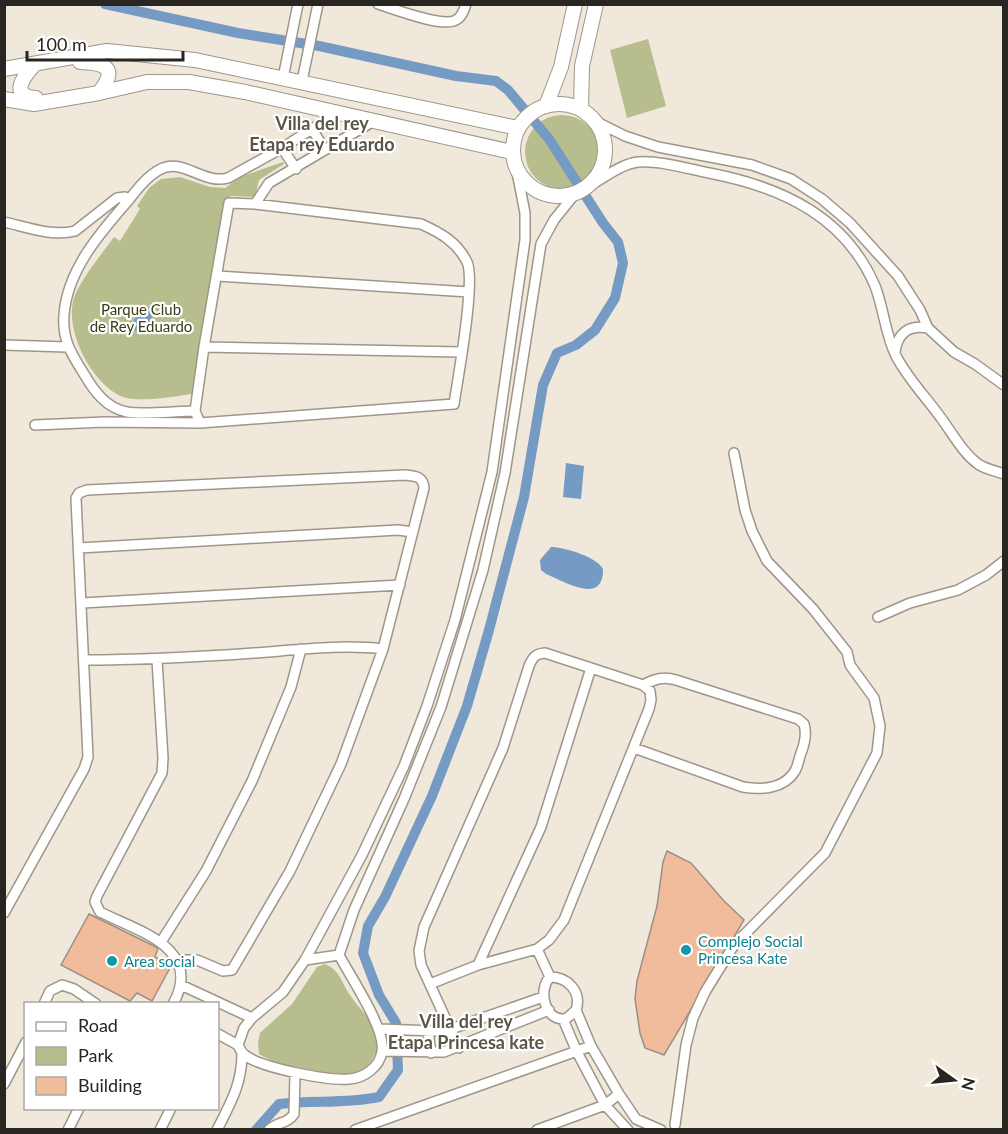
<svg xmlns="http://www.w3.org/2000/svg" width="1008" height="1134" font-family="Lato,sans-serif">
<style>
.green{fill:#b7bd8d}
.water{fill:#759bc4}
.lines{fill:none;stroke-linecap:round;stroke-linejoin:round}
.canal{stroke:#759bc4;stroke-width:10}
.building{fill:#f0bc9b;stroke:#9d8f86;stroke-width:1.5}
.street-casing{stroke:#9e9689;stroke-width:12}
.secondary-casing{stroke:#9e9689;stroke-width:16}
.street{stroke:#fff;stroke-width:9}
.secondary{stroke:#fff;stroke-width:14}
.culture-dot{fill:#0f9aa8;stroke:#fff;stroke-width:2}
.labels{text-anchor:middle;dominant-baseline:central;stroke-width:4.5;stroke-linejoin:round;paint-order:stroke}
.park-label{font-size:15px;fill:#383c12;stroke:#fff}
.culture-label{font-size:15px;fill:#0d838f;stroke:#fff;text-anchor:start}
.quarter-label{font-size:18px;font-weight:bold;fill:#5b5548;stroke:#fff}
</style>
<rect width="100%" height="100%" fill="#f0e8da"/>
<!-- green -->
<path class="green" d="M648,39L666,106L627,118L610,50Z
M525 152a37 37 0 1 1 74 0a37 37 0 1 1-74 0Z
M283,162L284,164L259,180L255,197L230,196L196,393C179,396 138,403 123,397C91,384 62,327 75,295C84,275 101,255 114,237L120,241L140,209L137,206L149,188L161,179L180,177L210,187L225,188L240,177Z
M325,964C339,970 341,980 348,992C357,1007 375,1021 377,1039C378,1047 376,1054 371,1061C356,1081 333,1074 312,1070C293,1066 275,1064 259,1054L258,1042L260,1033L292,1004L317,967Z"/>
<!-- water -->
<path class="water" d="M146,306L155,310L144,335L131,328L137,313Z
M566,463L584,466L581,499L563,497Z
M551,547C564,547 597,557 603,569C604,606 565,582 546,574L541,570L540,560Z"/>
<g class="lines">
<!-- canal -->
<path class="canal" d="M105,4L238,33L319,46L456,76L496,81L508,90L549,139L603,223L618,242L623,263L615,298L595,330L576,345L557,353L543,385L524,497L489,630L467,706L432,796L385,897L368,926L363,953L379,995L396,1023L398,1070L379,1097C345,1104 314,1100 279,1104L256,1130"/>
</g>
<!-- building -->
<path class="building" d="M667,851L691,863L724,901L744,920L664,1055L645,1048L640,1033L635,999L637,981L657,906L663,862Z
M89,914L158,948L155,957L171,966L152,1001L137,993L130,1001L61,965Z"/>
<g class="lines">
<defs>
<path id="street" d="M378,4C394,9 443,28 456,20C462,17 464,10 466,4
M283,78L298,4
M302,81L318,4
M595,121L625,136L658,147L752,165L791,179L822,199L850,223L898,276L920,310L928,328L954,352L975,364L1004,385
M312,129L325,150
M282,148L296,169
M517,172L525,213V240L492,472L455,620L427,706L404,766L362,855L305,960L283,992L252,1018L244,1028L238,1045C240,1049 241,1053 246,1056C263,1068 328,1081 349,1079C364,1078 380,1067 382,1051C386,1029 350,976 339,955L354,910L404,799L441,707L483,570L505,473L541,244L554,220L574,195
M589,186C604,178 621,164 638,162C660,160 692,170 714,174C784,188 846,218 875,286C884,309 885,334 896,356C908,379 926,397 941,418C953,434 962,452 978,464C985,469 996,471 1004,474
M255,204L269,183L372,122
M4,222C27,227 52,237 75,231L117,198L125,197L129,200
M218,276L469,292
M4,345L67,347
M204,347L461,352
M895,352C898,332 909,325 928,328
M195,411C177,411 144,415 127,412C106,408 94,391 84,374C72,355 62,340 64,315C67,271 99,234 127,202C136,191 146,177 159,170C181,156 203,185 228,178L282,148L337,113
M35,425L105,422L200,423L454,404C458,377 476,281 467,262C457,242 441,233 421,224L255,204L229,203L204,347L195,411L200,423
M79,548L398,530L413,532
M82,603L400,585
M878,617L910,603L958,590L986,575L1004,561
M84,660C141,660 197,657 254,653C296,650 341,644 383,649
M157,660L163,758L162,773L97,896L95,902L100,912C138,931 204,948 173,1004
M634,748L743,787C761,790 784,789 795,771C798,766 799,758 801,753C805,743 807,734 804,724L798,719L676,680C663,676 655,679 643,685
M4,913L84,769L88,757L76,498L79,493L87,490L405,475C415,476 423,476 424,488L383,649L341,764L290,871L232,970L223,971L197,960H178
M161,942L206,871L252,781L291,687L301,649
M305,960L339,955
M478,965L541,827L591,668
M550,977C568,977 582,992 576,1010C572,1013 569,1018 564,1019C544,1020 538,989 550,977Z
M430,984L478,965L537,949L550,977
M181,985L252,1018
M44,1004L50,991L62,985L74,989L96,1004
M576,1010L591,1046L619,1094L636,1119L661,1130
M563,1019L577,1052L605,1105L628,1130
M380,1029L435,1031L451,1029L543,997
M428,1031L431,1053
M218,1034L238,1045
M459,1048L421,965L419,951L424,927L503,748L529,666C533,657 535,654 545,653L643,685L650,691L651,700L649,709L564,920L549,940L537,949
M383,1051L444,1052L549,1010
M4,1084L26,1042
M675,1125L686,1045L693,1018L705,992L734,945L825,853L877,753L880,726L874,698L850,665L847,652L813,609L767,561L752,531L745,510L734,453
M68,1130L79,1108
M160,1130L171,1108
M217,1130C231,1102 242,1084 242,1053
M269,1130C276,1122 288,1124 294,1114L295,1073
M355,1130L591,1046
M537,1130L605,1105L619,1094"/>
<path id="secondary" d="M80,62C107,63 118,69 99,93
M34,65C23,77 9,96 36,98
M4,69L107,51L195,60L518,128
M4,99L34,104L99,93L147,82H189L245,92L512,152
M513 150a46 46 0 1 1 92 0a46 46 0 1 1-92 0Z
M546,106L561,67L575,4
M581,109L582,66L596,4"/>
</defs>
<!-- street casing -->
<use href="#street" class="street-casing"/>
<!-- secondary casing -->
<use href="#secondary" class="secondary-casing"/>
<!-- street -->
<use href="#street" class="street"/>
<!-- secondary -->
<use href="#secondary" class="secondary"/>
</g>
<!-- markers -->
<g class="culture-dot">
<circle cx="686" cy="950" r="6"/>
<circle cx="112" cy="961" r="6"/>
</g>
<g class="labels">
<!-- park labels -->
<g class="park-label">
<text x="141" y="309">Parque Club<tspan x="141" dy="17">de Rey Eduardo</tspan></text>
</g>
<!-- culture labels -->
<g class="culture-label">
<text x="698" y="941">Complejo Social<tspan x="698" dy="17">Princesa Kate</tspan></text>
<text x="124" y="961">Area social</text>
</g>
<!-- quarter labels -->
<g class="quarter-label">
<text x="322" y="123">Villa del rey<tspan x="322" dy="21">Etapa rey Eduardo</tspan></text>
<text x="466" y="1021">Villa del rey<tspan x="466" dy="21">Etapa Princesa kate</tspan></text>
</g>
</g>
<!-- border -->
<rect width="1008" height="1134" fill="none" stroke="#292621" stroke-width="12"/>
<!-- legend -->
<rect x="24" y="1002" width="195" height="108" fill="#ffffff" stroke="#a9a8a6" stroke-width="1.5"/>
<rect x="36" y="1022" width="30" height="9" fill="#ffffff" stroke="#a9a8a6" stroke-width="1.5"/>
<text x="78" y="1032" font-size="18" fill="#292621">Road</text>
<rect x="36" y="1047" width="30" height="18" fill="#b7bd8d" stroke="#a9a8a6" stroke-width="1.5"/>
<text x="78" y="1062" font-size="18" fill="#292621">Park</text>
<rect x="36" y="1077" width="30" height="18" fill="#f0bc9b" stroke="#a9a8a6" stroke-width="1.5"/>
<text x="78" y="1092" font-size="18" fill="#292621">Building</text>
<!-- north arrow -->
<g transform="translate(954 1080) rotate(105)" stroke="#ffffff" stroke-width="4.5" paint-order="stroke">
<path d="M0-4.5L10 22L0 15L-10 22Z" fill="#292621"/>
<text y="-9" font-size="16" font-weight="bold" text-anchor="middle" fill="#292621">N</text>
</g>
<!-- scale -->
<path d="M27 51v9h156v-9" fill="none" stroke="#292621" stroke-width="3"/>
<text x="36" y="51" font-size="18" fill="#292621" stroke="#ffffff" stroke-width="4.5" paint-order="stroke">100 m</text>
</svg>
